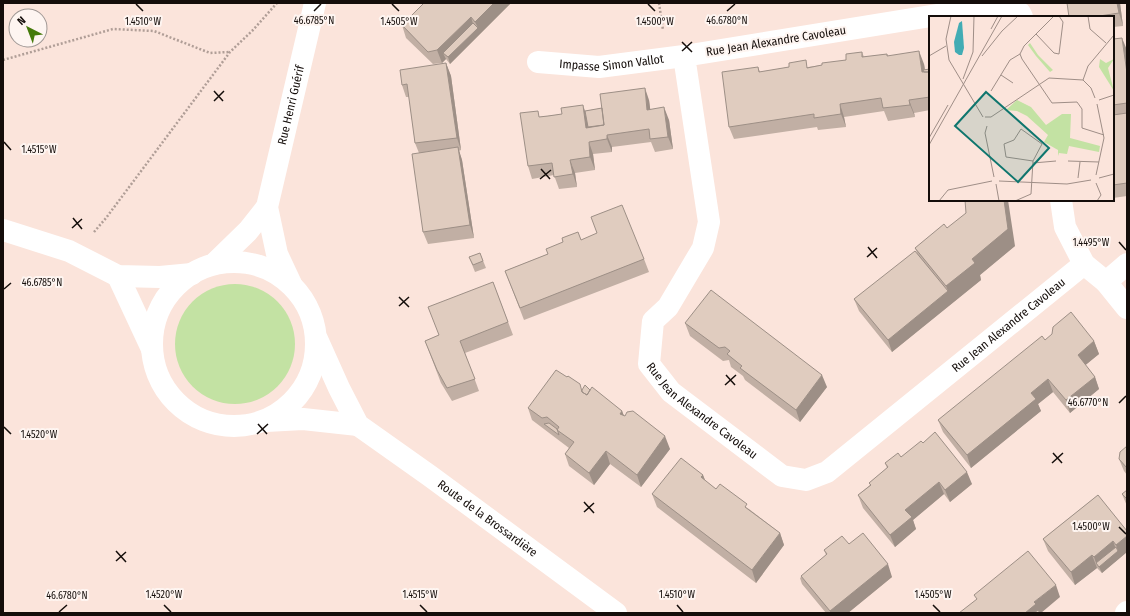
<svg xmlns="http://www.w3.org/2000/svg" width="1130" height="616" font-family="'Fira Sans Condensed',sans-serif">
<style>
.green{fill:#c3e2a3}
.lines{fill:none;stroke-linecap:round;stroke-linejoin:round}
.path{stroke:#b09e97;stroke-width:2.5;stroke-dasharray:2 2;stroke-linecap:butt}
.minor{stroke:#fff;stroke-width:22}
.wall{fill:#c1afa4}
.shaded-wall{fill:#9d8f86}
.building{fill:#e0ccbf;stroke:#9d8f86}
.ticks{fill:none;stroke:#140d0a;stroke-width:1.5}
.labels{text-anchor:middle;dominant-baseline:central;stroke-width:4;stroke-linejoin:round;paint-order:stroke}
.street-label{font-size:12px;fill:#140d0a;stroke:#fef5f1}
.inset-road{fill:none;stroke:#9f8e87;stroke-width:1}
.view{fill:#0f766e;fill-opacity:0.15;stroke:#0f766e;stroke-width:2}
.inset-edge{fill:none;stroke:#140d0a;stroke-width:2}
.ticks-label{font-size:10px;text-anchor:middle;fill:#140d0a;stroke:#fef5f1;stroke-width:4;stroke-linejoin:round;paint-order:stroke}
</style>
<rect width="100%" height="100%" fill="#fbe4db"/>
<!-- green -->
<path class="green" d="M175 344a60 60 0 1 1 120 0a60 60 0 1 1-120 0Z"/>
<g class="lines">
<!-- path -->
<path class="path" d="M659,3L663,30
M3,60L113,29L154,31L210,53L229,52
M94,232L106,218L230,52L253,30L277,3"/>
<!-- minor -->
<g class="minor">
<path id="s1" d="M1022,17L1020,13L999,5L684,56L709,222L703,248L668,307L653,321L649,364L671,392L782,476L806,480L827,472L1084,264"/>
<path id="s2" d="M538,62L599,67L684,56"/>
<path d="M1061,200L1065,227L1084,264L1106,282L1127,308"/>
<path d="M3,230L69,251L118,276L160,277L192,274"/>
<circle cx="234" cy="344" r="82"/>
<path d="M214,264L248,231L267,207"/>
<path d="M118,276L152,349"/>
<path d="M1106,282L1127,264"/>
<path id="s3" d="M291,284L277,254L267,207L315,3"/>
<path id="s4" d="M317,339L339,388L358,425L430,476L616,613"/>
<path d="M266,421L303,419L358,425"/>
<path d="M1126,613L1127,612"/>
</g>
</g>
<!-- wall -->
<path class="wall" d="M424,3H511L450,64L446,59L442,63L433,64L406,38L402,25Z
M1120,3L1123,26L1113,27V17H1069Z
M1113,39L1127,50V196L1113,198Z
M862,52L864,57L887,54L888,56L924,64L925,69H930V110L914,113L915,117L888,121L884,111L844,117L846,127L818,130L817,127L734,139L729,127L758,67L760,72L789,67H808L822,65L846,60Z
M446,63L451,76L461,150L459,151L462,160L474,238L428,244L423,232L419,153L415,143L409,97H406L402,85Z
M649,100L650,109L669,120L673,149L655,152L651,142L612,147V152L593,154L595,170L575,173L577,187L559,189L554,175L532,179L528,166L540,117L585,111Z
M947,228L1015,246L980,275L981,280L892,352L859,311L854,299L917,253L915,248Z
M581,240L644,259L649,272L524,320L505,271L548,254Z
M480,253L486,268L475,272L469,257Z
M493,282L513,335L465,353L479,391L452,401L441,383L425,341L439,335Z
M685,323L827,387L800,422L745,380L743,376L731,367L729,360L723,361L690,336Z
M1045,340L1094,341L1099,354L1085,365L1095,377L1099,389L1070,413L1053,392L1038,404L1041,411L971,468L943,432L938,420Z
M582,390H590L622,411L624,416L670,449L641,487L610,464L594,485L569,466L565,454L569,448L532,420L528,408Z
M923,443L972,484L950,502L944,494L913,520L916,529L895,547L863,508L858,495L870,485L869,483L887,468L885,463L901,457Z
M1127,446V475L1124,471L1119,459Z
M703,475L705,481L716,489L749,509L780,533L784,545L756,583L657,507L652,494Z
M1127,490V506L1122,494Z
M1098,495L1127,552L1102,573L1097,568L1075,585L1048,551L1043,539Z
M849,544L892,577L848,613H826L802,584L800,578L826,555L824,550Z"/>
<!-- shaded-wall -->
<path class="shaded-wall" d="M494,3H511L450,64L448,57L443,53L446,59L442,63L437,50L471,17L475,30L478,28L475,22Z
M1117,3H1120L1123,26L1119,13Z
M1122,38L1127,50V73Z
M919,51L924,64L926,78L922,72Z
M446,63L451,76L461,150L457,138Z
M645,88L649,100L652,122L647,110Z
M909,100L914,113L915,117L910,105Z
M840,104L844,117L846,127L841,114Z
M583,105L587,117L590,133L586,128Z
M664,107L669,120L673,149L668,137Z
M607,135L612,147V152L607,139Z
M589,142L593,154L595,170L590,157Z
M458,147L462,160L474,238L470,225Z
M570,160L575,173L577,187L573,174Z
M1004,200H1008L1015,246L980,275L981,280L892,352L888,340L948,291L946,286L972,259Z
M1094,341L1099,354L1082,368L1078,355Z
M822,375L827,387L800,422L796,410Z
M1095,377L1099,389L1070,413L1066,400Z
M1048,379L1053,392L1038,404L1041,411L971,468L967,455L1031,393Z
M622,411L626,421L620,414Z
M665,436L670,449L641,487L637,475Z
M606,451L610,464L594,485L589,473Z
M967,472L972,484L950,502L945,490Z
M703,475L708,487L701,477Z
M939,482L944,494L913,520L916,529L895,547L890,535L905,510Z
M780,533L784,545L756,583L752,570Z
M1127,536V552L1102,573L1099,567L1096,563L1094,557L1113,541L1117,552L1118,551L1116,545Z
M1092,555L1097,568L1075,585L1071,572Z
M888,564L892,577L848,613H830V611Z
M1056,585L1060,597L1041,613H1025L1034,602Z"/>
<!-- building -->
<path class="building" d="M424,3H494L475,22L471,17L437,50L428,52L402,25Z
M1067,3H1117L1119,13L1093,17H1069Z
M473,23L478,28L448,57L443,53Z
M1122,38L1127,73V103L1113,105V39Z
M919,51L922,72H930V97L909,100L910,105L883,108L881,98L840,104L841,114L814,118V114L729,127L722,72L758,67L759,72L789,67V63L806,60L807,68L822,65V63L846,60V54L862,52V57L887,54V56Z
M446,63L457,138L415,143L407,84L402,85L400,70Z
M930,69V72H924L923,70Z
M645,88L647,110L664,107L668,137L650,139L649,129L607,135V139L589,142L590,157L570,160L573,174L554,177L552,163L528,166L520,113L538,111L539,117L548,116L562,114L561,108L583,105L586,128L604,125L600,94Z
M602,108L604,125L588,127L585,111Z
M1127,113V183L1113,185V115Z
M458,147L470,225L423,232L412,154Z
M965,200H1004L1008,229L972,259L975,263L946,286L915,248L944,224L947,228L966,213Z
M622,205L644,259L520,308L505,271L548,254L546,249L563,242L562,238L578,232L581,240L597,233L591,217Z
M915,251L948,291L888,340L854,299Z
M480,253L483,261L473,265L469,257Z
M493,282L508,322L460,341L475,379L447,388L437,370L425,341L439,335L428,307Z
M711,290L822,375L796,410L740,368L742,366L727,354L730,351L725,347L719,348L685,323Z
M1071,312L1094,341L1078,355L1095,377L1066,400L1048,379L1031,393L1036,399L967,455L938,420L1042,336L1045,340L1052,334L1053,327Z
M556,370L567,377L568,376L580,384L582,392L587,395L592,387L622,411L620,414L625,416L627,412L633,411L665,436L637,475L606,451L589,473L565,454L574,442L557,430L559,427L547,417L542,418L528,408Z
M585,385L590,390L587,395L582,392V390Z
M549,423L557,429L559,435L544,424Z
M935,432L967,472L945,490L939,482L905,510L912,517L890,535L858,495L871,485L869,483L888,467L885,463L898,453L901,457L921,441L923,443Z
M1127,446V468L1119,459L1120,452Z
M681,458L703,475L701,477L716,489L720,484L747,504L745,507L780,533L752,570L652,494Z
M1127,490V499L1122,494Z
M1098,495L1127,531V536L1116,545L1113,541L1094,557L1092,555L1071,572L1043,539Z
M863,533L888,564L830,611L801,576L827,554L824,550L842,536L849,544Z
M1116,547L1118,551L1099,567L1096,563Z
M1028,551L1056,585L1034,602L1036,604L1025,613H959L977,599L974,595Z
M1038,610L1040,613H1034Z"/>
<!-- ticks -->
<path class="ticks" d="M136,4L143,11M392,4L399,11M648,4L655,11M314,11L321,4M727,11L735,4M682,42L692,52M682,51L692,42M214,91L223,101M214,101L224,91M4,142L11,150M541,169L550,179M540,179L551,170M73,218L82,229M72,228L82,219M1119,242L1126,250M868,247L877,258M867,257L877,248M4,289L11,283M399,297L409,307M399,306L409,297M726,375L735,385M725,385L736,375M1119,403L1126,396M258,424L267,434M4,427L11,434M257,434L268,424M1053,453L1062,463M1052,463L1063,453M584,502L594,513M584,512L594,503M1119,527L1126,534M116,551L126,562M116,561L126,552M164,605L171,612M420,605L427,612M677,605L683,612M933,605L940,612M59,612L67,605"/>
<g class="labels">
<!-- street labels -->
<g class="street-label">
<text transform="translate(776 41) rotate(-9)">Rue Jean Alexandre Cavoleau</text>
<text stroke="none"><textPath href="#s2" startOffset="74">Impasse Simon Vallot</textPath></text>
<text stroke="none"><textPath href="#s3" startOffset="186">Rue Henri Guérif</textPath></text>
<text stroke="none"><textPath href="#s1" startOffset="1128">Rue Jean Alexandre Cavoleau</textPath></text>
<text stroke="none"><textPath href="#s1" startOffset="744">Rue Jean Alexandre Cavoleau</textPath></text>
<text stroke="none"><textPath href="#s4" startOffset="255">Route de la Brossardière</textPath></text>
</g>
</g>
<!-- overview -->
<g transform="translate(929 16)">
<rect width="185" height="185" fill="#fbe4db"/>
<path d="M101,27L109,39L124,54L121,56L107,40L99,29ZM171,43L177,47L185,43L179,52L185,75L170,51ZM88,84L102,91L117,109L133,98H142L141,122L171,130L170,136L140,130L138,138L130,137L129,140V134L115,126L119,119L98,100L88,95L77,94Z" fill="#c3e2a3"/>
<path d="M33,5L35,32L33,39H30L26,36L25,26L30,7Z" fill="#42acb4"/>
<path class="inset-road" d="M22,0L17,23L20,44L54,101M125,0L95,30L91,38L93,43L123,87L148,86L153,93V112L175,119M159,0L161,13L177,27M62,13L69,0M107,18L125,37L130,38L134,6L130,0M0,40L17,30M53,40L73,15L89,0M72,59L84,67M34,63L44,36L45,0M154,64L159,50L185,19M62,75L81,44L91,38M170,84L185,79M56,101H62L120,62L154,64L162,72L166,82M58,110L56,117L65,161M0,122L19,89M0,129L73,0M139,145L170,146M104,147L127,145M167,159L175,122L168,88M149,162L151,146M170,162L185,158M70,165L138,168L162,164M167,167L172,179L168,185M67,168L70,185M10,185L19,174L63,165M86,185L102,178L104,145L113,128L92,113L85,124L75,128L77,141L104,145"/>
<path class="view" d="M57,76L120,132L89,166L26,110Z"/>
<rect width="185" height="185" class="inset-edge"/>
</g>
<g class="ticks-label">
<text x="314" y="24">46.6785°N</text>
<text x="727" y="24">46.6780°N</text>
<text x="143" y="25">1.4510°W</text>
<text x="399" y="25">1.4505°W</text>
<text x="655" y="25">1.4500°W</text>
<text x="39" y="153">1.4515°W</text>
<text x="1091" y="246">1.4495°W</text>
<text x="42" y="286">46.6785°N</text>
<text x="1088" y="406">46.6770°N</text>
<text x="39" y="438">1.4520°W</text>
<text x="1091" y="530">1.4500°W</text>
<text x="164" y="598">1.4520°W</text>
<text x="420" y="598">1.4515°W</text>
<text x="677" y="598">1.4510°W</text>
<text x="933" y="598">1.4505°W</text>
<text x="67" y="599">46.6780°N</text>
</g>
<!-- border -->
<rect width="1130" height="616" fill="none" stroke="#140d0a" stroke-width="8"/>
<!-- north arrow -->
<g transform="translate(28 28) rotate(318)"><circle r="19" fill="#fef5f1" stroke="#a09895"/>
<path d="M0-3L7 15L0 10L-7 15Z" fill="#457a0a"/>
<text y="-6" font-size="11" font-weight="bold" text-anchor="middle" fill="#140d0a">N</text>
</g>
</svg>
